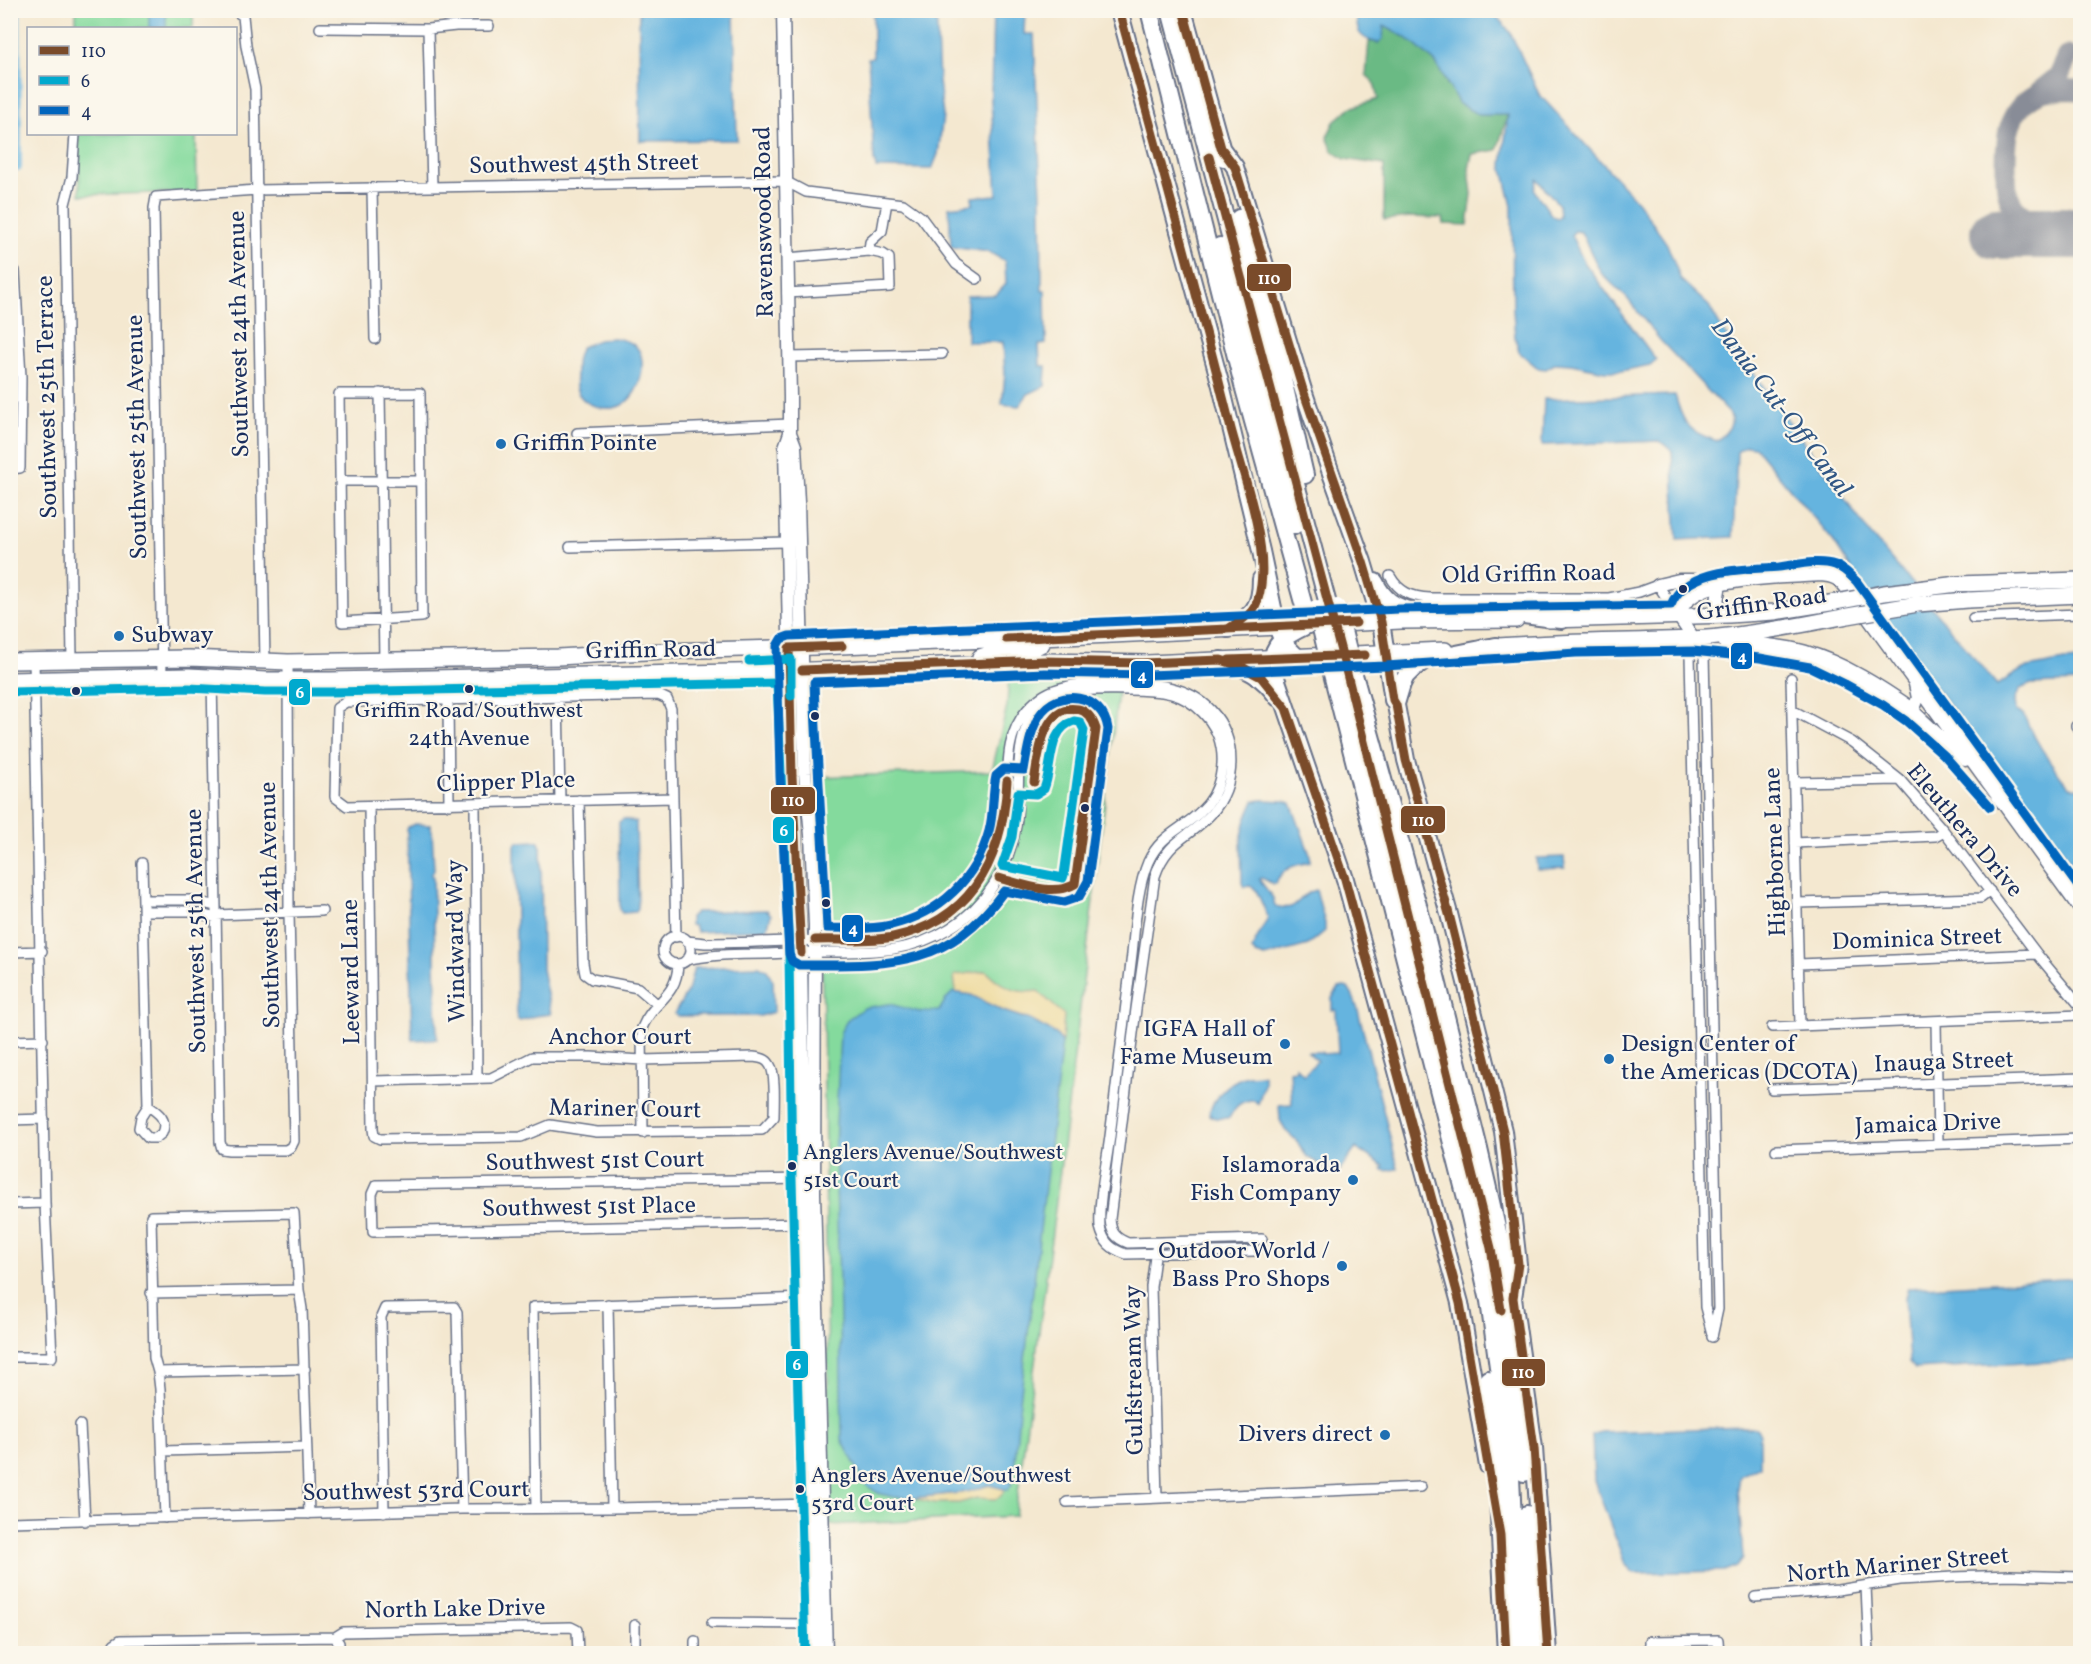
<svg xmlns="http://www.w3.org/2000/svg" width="2091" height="1664" font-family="Vollkorn,serif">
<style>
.green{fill:#84da9d;stroke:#50847e;stroke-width:1.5}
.forest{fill:#6bba84;stroke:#437471;stroke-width:1.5}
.sand{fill:#eeda9e;stroke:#84847e;stroke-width:1.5}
.water{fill:#65b4df;stroke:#40729e;stroke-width:1.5;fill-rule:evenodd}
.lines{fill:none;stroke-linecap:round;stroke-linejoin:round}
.canal{stroke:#65b4df;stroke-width:8}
.taxiway{stroke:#888c97;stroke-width:21}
.runway{stroke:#888c97;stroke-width:52}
.minor-casing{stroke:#677086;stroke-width:12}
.tertiary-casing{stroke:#677086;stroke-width:15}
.primary-casing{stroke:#677086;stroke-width:18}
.motorway-casing{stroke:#677086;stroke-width:20}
.minor{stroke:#fff;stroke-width:9}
.tertiary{stroke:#fff;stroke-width:12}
.primary{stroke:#fff;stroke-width:15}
.motorway{stroke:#fff;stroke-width:16}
.primary-bridge-casing{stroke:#677086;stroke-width:18;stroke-linecap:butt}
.motorway-bridge-casing{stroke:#677086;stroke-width:20;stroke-linecap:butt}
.primary-bridge{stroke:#fff;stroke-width:15}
.motorway-bridge{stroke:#fff;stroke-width:16}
.bus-1-casing{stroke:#fbf7ec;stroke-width:14}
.bus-2-casing{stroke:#fbf7ec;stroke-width:14}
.bus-3-casing{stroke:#fbf7ec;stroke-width:14}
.bus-1{stroke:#7a4b2a;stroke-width:9}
.bus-2{stroke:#00a9ce;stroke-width:9}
.bus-3{stroke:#0065bd;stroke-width:9}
.poi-dot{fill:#1f6fb2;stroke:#fbf7ec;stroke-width:2}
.bus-dot{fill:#1b2f5e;stroke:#fbf7ec;stroke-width:2}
.labels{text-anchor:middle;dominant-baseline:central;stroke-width:4.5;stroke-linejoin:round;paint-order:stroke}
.bus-label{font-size:22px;fill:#1b2f5e;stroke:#fbf7ec;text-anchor:start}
.street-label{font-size:24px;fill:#1b2f5e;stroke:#fbf7ec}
.poi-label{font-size:24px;fill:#1b2f5e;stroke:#fbf7ec;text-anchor:end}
.water-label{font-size:26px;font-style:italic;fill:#315785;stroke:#fbf7ec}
.line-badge{stroke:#fbf7ec;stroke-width:2}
.badge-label{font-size:16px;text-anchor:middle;font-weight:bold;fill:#fff}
</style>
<rect width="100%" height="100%" fill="#fbf7ec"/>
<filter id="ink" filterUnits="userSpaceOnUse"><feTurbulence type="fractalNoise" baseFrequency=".0167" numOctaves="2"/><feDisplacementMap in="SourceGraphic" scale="12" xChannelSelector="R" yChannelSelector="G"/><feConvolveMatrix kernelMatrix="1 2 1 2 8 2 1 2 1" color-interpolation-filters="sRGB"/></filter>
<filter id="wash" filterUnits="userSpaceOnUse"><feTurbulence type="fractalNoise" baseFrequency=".008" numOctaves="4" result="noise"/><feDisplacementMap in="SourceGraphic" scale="24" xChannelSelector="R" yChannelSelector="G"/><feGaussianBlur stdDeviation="1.35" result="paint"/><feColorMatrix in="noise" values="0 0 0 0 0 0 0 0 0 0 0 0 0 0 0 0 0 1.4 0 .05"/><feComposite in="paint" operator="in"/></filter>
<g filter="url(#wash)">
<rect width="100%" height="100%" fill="#f4e8d0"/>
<!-- green -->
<path class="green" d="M76,11H193V28H76Z
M78,134H196L197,192L80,195Z
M1009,673L1120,677L1063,1148L1015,1516L830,1525L823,1013L816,777L992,771L1007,706Z"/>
<!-- forest -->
<path class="forest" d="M1384,26L1407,38L1436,63L1447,84L1479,115L1508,114L1497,150L1472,154L1469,169L1472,194L1468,225L1444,224L1443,218L1410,217L1384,220V165L1345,159L1333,151L1327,137L1334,122L1350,108L1378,99L1374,82L1366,75L1369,41L1378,43Z"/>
<!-- sand -->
<path class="sand" d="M986,971C1003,987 1014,994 1038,991L1064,1015L1062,1042L1056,1034L1030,1020L1003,1011L971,995L956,993L954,976L956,975Z
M989,1485L1005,1489L1000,1497L995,1499L977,1498L959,1503H935L913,1498L967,1492Z"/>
<!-- water -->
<path class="water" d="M149,11H166V28H149Z
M639,11H734L737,140L640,141Z
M873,11H936L939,81L943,116L938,154L932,169L876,168L874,160L868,58L873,57Z
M993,11H1025L1024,34H1034L1041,197L1042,290H1045L1046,344L1039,345L1040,366H1046L1045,386L1028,394L1019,406L1002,404L1005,374L1003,342H967V296L996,295L1006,284L1005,261L989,252L951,247L949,207L973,204L972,197L997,195L991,100Z
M1357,11H1492L1510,32L1539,94L1638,202L1667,244L1681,280L1709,306L1722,329L1871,535L1997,685L2023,669L2064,661L2080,660V682L2031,684L2020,689L2015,699L2016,711L2023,714C2035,741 2050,764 2070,787L2080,788V876L2029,803L1948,704L1890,629L1834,542L1755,447L1746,446L1737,452L1733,537L1677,540L1672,451L1660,441L1542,445L1544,399L1675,395C1683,424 1688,432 1717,441C1725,433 1735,426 1730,414L1660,340L1627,298L1601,273L1581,232L1575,231L1571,235L1584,262L1656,360L1650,365L1621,371H1605L1571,364L1556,363L1546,369L1538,368L1519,352L1515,337L1513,310L1512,206L1502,165L1508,115H1479L1459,104L1436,63L1407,38L1384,26L1383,39L1378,43C1357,38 1356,30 1357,11ZM1537,179L1559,205L1560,216L1557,218L1552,216L1534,190Z
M613,338C627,340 641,344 642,361C643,377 637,396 622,405C606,413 580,405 576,387C575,383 576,378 576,373C576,363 576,357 581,347L599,340Z
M1263,800L1285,801L1291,803L1310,855V862C1294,865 1282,868 1276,883L1273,884L1262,878L1259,879L1273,898L1275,906C1301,913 1295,895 1316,890L1325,923V931L1308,945L1265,957L1256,954L1252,950C1253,943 1264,927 1268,917L1256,890L1250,886L1244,887L1242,883L1241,840L1246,819L1254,801Z
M623,819L636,822L638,909L636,912L622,913L620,910L619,822Z
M415,824L430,825L432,831L434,870L431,875L433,877L437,1039L412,1040L407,830L408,827Z
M538,841L541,847L542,969L551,1014L535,1016L520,1021L517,1019L515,845L518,842Z
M1564,857L1565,868L1537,869L1536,858Z
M767,910L771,915L767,929L697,932L694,926L690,925V917L696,912Z
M759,966L767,970L773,981L774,1012L760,1016H679L674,1014L688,991L694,968Z
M1344,987L1348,988L1353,996L1358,1010L1398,1169L1385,1171L1382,1169L1384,1166L1356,1148L1337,1174L1307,1157L1296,1140L1285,1130L1280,1120L1279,1105L1292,1104L1290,1071L1296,1070V1067L1304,1075L1317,1061L1308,1052H1322V1054L1338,1053L1336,1010H1332V998L1339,988Z
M953,992L971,995L1003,1011L1030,1020L1056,1034L1062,1042L1019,1410L1014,1473L1010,1481L1012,1484L1008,1490L989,1485L967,1492L913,1498L893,1497L878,1493L866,1485L842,1440L840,1313L835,1151L840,1033L848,1019L864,1008L889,1004L920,1012L939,1011L946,999Z
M1264,1075V1084L1258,1104L1254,1100C1240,1100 1235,1107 1229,1118H1215L1209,1115C1212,1098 1229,1082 1244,1077C1250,1075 1257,1076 1264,1075Z
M2080,1278V1360L1915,1369L1909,1362L1905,1298L1908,1288Z
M1745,1427L1757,1429L1760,1435V1466L1740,1476L1738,1489L1743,1558L1737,1566L1724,1571L1634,1573L1625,1564L1594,1480L1592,1435L1601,1432Z"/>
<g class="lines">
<!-- canal -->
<path class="canal" d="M17,10L18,167"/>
<!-- taxiway -->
<path class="taxiway" d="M2039,92L2059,76L2068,56
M2059,233C2044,228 2026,221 2015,208C2005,195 2006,179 2006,163C2006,136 2008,110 2035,95C2049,88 2065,90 2080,90"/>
<!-- runway -->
<path class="runway" d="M1996,233H2080"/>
</g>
</g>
<g filter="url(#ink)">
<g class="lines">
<defs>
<path id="minor" d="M235,11L243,16L246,46L255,89L265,662
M320,28L428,29L456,26H489
M428,29L432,187
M372,188L375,339
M787,258L869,251
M787,293L890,287L889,258L883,254L869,251L870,242L882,231L887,202
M789,357L942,354
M380,393L384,660
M420,393L422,617L342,622L339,394Z
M577,433L790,424
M10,469L20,468L21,377L15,271
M340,481H421
M570,547L786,542
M1390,576C1399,592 1411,597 1430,598H1609L1639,592L1658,585L1679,617
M1973,618L2080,614
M1694,639L1704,654L1718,1309L1712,1337
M1694,639L1690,655L1705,1307L1712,1334
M72,660L65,204L72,177L75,134
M162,676L154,208L156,197L257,190L785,181L806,192L903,204L921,217L956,264L977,279
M212,677L220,1142L222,1149L229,1150H286L291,1147L294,1141L289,913L288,662
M1791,678L1800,1026
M558,697L560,801
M448,700L449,805
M1792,710L1852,742L1900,780L1944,831L2037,954L2080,1006
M2076,726H2080
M1794,782L1900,780
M673,798L347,806L335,797L337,708L346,702L658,695L667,699L671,709L676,937
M579,800L583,963L585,974L592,979L638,988L657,1004
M475,804L477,1078
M369,807L373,1129L374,1136L380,1139L521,1137L550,1125L597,1132L762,1130L774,1117C774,1105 776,1074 770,1065C766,1058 760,1058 753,1057L642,1060L591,1057H532L491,1078L373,1081
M1795,843L1935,836L1944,831
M142,863L148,1106L141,1117L139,1128L148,1138H156L162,1133C168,1120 159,1113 148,1106
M143,900H191L216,906
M1797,903L1981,898L1990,891
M143,911H190L216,918
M216,915L322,911
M663 950a14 14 0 1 1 28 0a14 14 0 1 1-28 0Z
M687,941L705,943C743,943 781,941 819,940C863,938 906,941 945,915C977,894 997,860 1004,822C1012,783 999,743 1027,710C1037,698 1050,690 1065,687C1084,682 1104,684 1124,684C1157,684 1187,685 1211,710C1238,739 1237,785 1211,814C1189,838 1167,840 1155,876L1136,1009L1110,1219C1111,1232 1115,1238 1128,1243L1262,1239
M10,952L42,951
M686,960C713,954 740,954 767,954C788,953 809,952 830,952C874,952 910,953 950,928C986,906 1009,868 1016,826C1024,777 1003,712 1068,693C1088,688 1140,690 1162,692C1187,695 1209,713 1218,736C1227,761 1221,793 1201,811C1182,830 1161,834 1148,862C1137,888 1135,926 1132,954C1125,1012 1118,1070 1111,1128C1108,1158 1098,1198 1100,1227C1104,1243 1111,1249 1126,1254L1256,1251
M1799,964L2037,954
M1936,1021L1938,1144
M1772,1027L2080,1015
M10,1041L43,1040
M1772,1089L2080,1078
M10,1120L44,1119
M643,1133L642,1028C653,1000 677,998 678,964
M1776,1150L2080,1139
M10,1204L45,1203
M805,1223L373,1232L372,1194L376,1185L809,1179
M1156,1249L1151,1287L1157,1498
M151,1293L299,1290
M608,1304L612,1508
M10,1357H52L45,1203L34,660
M158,1372L305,1369
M80,1425L85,1521
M163,1451L306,1447
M1067,1502L1421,1487
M536,1508L533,1307L807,1298
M384,1512L381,1317L385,1308L454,1307L457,1312L462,1509
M165,1518L160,1389L158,1372L154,1358L151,1216L294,1213L299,1290L302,1309L309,1514
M10,1522L462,1509L612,1508L817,1504
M1866,1586L1869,1654
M1755,1597L1838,1590L1900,1580L1954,1577L2010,1575L2080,1577
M712,1623L815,1624
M635,1625V1654
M335,1637L343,1632L571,1627L577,1630L578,1654
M335,1637L339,1643V1654
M695,1641V1654
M113,1654L114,1644L120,1640L335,1637
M1650,1654V1641L1718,1640L1719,1654"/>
<path id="tertiary" d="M783,10L790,397V433L785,447L792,776L801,953L804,1179L817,1654
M790,433L795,446L798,502L805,773L811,835L815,925L814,1193L826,1654
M1720,584L1717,602L1729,615
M1658,585L1679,580H1724
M1694,639L1679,617C1685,574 1787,578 1821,575C1833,576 1840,579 1847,589L2080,909
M1915,684L1918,698L1913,711L1965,760"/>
<path id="primary" d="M1958,584L2080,580
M1968,600L2080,595
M1549,620L1729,615L1774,612L1836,602
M1726,642C1752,645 1779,646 1804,653C1843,664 1880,688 1913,711
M1484,647C1553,641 1623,642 1693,639C1743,636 1793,627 1842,617
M980,657L999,651L1032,649L1042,644L1044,638
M10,661L189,658L288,662L558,657L663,651L816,647L1112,635L1401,621L1516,620
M10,680L189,676L266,680H330L789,671L1045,661L1148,663L1445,650"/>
<path id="motorway" d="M1119,10L1221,386L1261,551L1277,627L1284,644L1296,656
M1149,10L1243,385L1305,610
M1170,10L1329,608
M1183,10L1224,158
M1221,148L1235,167L1303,390L1332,476L1363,562L1381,622L1393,700L1396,705L1406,760L1449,914L1503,1131L1518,1264L1513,1298
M1239,218L1282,375L1305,475
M1220,246L1294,526
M1375,582C1383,599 1394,607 1413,611H1492L1562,620
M1308,625C1287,635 1269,643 1273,669L1345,879L1460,1303L1488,1466
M1228,629C1252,615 1261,609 1261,579
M1221,660C1247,669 1262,675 1278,698
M1331,670L1466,1198L1489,1301L1510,1455L1519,1654
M1353,671L1422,920L1479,1149L1513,1298L1534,1448L1548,1654
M1396,704L1402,684L1406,676L1414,668L1426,660L1496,646
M1394,862L1480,1204
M1492,1252L1523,1454L1524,1473
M1488,1379L1495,1440L1506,1654
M1527,1514L1535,1654"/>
</defs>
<!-- minor casing -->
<use href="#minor" class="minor-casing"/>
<!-- tertiary casing -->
<use href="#tertiary" class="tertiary-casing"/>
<!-- primary casing -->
<use href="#primary" class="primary-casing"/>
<!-- motorway casing -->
<use href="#motorway" class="motorway-casing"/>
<!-- minor -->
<use href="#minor" class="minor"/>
<!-- tertiary -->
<use href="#tertiary" class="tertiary"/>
<!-- primary -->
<use href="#primary" class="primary"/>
<!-- motorway -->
<use href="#motorway" class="motorway"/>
<defs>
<path id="primary-bridge" d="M1836,602L1884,593L1958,584
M1842,617L1918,604L1968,600"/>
<path id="motorway-bridge" d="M1337,607L1353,671
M1316,608L1331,670"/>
</defs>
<!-- primary-bridge casing -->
<use href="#primary-bridge" class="primary-bridge-casing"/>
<!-- motorway-bridge casing -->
<use href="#motorway-bridge" class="motorway-bridge-casing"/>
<!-- primary-bridge -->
<use href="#primary-bridge" class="primary-bridge"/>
<!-- motorway-bridge -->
<use href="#motorway-bridge" class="motorway-bridge"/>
<defs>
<path id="bus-1" d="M1183,10L1221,148L1235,167L1303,390L1363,562L1381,622L1393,700L1396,705L1406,760L1449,914L1503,1131L1518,1264L1513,1298L1534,1448L1548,1654
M1209,157L1346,670L1491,1248L1501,1310
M1226,629L1356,623
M1006,639L1228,629C1249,616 1258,611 1261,585C1267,539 1243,474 1231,429C1196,289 1157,150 1119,10
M789,648L842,646
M789,648L792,776L801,953
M1229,660L1365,655
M802,670L1045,661L1142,663L1221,660L1240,666L1261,677L1286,708L1345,879L1460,1303L1500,1535L1506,1654
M999,878C1021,884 1054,897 1075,884L1096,729C1093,720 1088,711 1078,709C1042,702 1038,759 1034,782
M815,940C840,939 868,942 893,937C974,920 1003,857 1007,781"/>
<path id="bus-2" d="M749,661L791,659V696
M10,692L189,688L265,692H330L777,683L789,953L792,1179L805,1654
M1074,721L1080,722L1084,730L1064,875L1063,878L1002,866L1012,837L1018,793L1036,794L1044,789C1053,767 1047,729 1074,721Z"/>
<path id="bus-3" d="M1990,807L1944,755L1906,721L1883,705L1845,684L1810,667L1760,658L1693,651L1576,653L1386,666L1148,675L1045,673L814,682C817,764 823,846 827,928C848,928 870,930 891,925C940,914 976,879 989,831C994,813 992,794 996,776L1004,769L1024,770C1027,752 1030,732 1039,716C1058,686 1103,694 1108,729L1088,881L1079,897L1064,902L1004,891C947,970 886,965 799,965L792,961L789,954L780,777L777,646L781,639L789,636L1400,609L1671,605C1686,567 1746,570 1779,567C1796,565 1818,559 1835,565C1844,568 1850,575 1857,582L2080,889"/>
</defs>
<!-- bus-1 casing -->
<use href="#bus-1" class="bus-1-casing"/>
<!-- bus-2 casing -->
<use href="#bus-2" class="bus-2-casing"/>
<!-- bus-3 casing -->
<use href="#bus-3" class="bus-3-casing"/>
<!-- bus-1 -->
<use href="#bus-1" class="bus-1"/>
<!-- bus-2 -->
<use href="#bus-2" class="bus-2"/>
<!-- bus-3 -->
<use href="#bus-3" class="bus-3"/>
</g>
</g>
<!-- markers -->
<g class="poi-dot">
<circle cx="501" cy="444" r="6"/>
<circle cx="119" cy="636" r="6"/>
<circle cx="1285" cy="1044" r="6"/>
<circle cx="1609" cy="1059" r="6"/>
<circle cx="1353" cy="1180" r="6"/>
<circle cx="1342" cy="1266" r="6"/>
<circle cx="1385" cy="1435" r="6"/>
</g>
<g class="bus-dot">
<circle cx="1683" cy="589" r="5"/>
<circle cx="469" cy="689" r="5"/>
<circle cx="76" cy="691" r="5"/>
<circle cx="815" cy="716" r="5"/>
<circle cx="1085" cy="808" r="5"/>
<circle cx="826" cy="903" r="5"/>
<circle cx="792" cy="1166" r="5"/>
<circle cx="800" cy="1489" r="5"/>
</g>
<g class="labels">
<!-- bus labels -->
<g class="bus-label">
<text x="469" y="711" text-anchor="middle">Griffin Road/Southwest<tspan x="469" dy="28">24th Avenue</tspan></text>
<text x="803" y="1153">Anglers Avenue/Southwest<tspan x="803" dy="28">51st Court</tspan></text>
<text x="811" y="1476">Anglers Avenue/Southwest<tspan x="811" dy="28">53rd Court</tspan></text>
</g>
<!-- street labels -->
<g class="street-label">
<text transform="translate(584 165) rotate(-1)">Southwest 45th Street</text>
<text transform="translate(765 222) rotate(-91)">Ravenswood Road</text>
<text transform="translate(240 334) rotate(-91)">Southwest 24th Avenue</text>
<text transform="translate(48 397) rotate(-91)">Southwest 25th Terrace</text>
<text transform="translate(138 437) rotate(-91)">Southwest 25th Avenue</text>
<text transform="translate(1529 575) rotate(-1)">Old Griffin Road</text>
<text transform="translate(1762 605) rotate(-8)">Griffin Road</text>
<text transform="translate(651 651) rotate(-1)">Griffin Road</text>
<text transform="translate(506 783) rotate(-2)">Clipper Place</text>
<text transform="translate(1964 831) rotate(50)">Eleuthera Drive</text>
<text transform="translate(1776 852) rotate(-92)">Highborne Lane</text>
<text transform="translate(271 905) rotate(-91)">Southwest 24th Avenue</text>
<text transform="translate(197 931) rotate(-91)">Southwest 25th Avenue</text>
<text transform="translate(1917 940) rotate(-2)">Dominica Street</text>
<text transform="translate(457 941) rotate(-91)">Windward Way</text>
<text transform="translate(352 972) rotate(-91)">Leeward Lane</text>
<text x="620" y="1038">Anchor Court</text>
<text transform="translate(1944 1063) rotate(-2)">Inauga Street</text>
<text transform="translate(625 1110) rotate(1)">Mariner Court</text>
<text transform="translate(1928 1125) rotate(-2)">Jamaica Drive</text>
<text transform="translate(595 1162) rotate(-1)">Southwest 51st Court</text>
<text transform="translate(589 1208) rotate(-1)">Southwest 51st Place</text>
<text transform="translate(1135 1370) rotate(-91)">Gulfstream Way</text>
<text transform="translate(416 1492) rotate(-1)">Southwest 53rd Court</text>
<text transform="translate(1898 1566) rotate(-5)">North Mariner Street</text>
<text transform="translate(455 1610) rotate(-1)">North Lake Drive</text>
</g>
<!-- poi labels -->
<g class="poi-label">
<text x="513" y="444" text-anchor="start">Griffin Pointe</text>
<text x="131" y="636" text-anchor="start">Subway</text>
<text x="1273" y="1030">IGFA Hall of<tspan x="1273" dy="28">Fame Museum</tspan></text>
<text x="1621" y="1045" text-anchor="start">Design Center of<tspan x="1621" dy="28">the Americas (DCOTA)</tspan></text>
<text x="1341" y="1166">Islamorada<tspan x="1341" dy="28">Fish Company</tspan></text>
<text x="1330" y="1252">Outdoor World /<tspan x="1330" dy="28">Bass Pro Shops</tspan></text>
<text x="1373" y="1435">Divers direct</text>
</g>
<!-- water labels -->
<g class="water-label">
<text transform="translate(1781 408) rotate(53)">Dania Cut-Off Canal</text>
</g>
</g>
<g class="line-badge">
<rect x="1246" y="263" width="46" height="29" rx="6" fill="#7a4b2a"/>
<rect x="1730" y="642" width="23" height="28" rx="6" fill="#0065bd"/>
<rect x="1130" y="660" width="24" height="29" rx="6" fill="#0065bd"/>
<rect x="288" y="678" width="23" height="28" rx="6" fill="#00a9ce"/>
<rect x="770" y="786" width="46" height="29" rx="6" fill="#7a4b2a"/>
<rect x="1400" y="805" width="46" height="29" rx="6" fill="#7a4b2a"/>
<rect x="772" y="816" width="23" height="28" rx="6" fill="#00a9ce"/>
<rect x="841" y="914" width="23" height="29" rx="6" fill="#0065bd"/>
<rect x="785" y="1350" width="24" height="29" rx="6" fill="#00a9ce"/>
<rect x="1501" y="1358" width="45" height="29" rx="6" fill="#7a4b2a"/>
</g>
<g class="badge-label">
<text x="1269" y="284">110</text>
<text x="1742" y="662">4</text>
<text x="1142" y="681">4</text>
<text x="300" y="698">6</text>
<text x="793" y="806">110</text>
<text x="1423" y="826">110</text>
<text x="784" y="836">6</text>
<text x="853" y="934">4</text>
<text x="797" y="1370">6</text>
<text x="1523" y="1378">110</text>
</g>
<!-- margin -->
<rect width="2091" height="1664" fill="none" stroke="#fbf7ec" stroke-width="36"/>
<!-- legend -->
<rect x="27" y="27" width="210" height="108" fill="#fbf7ec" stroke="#a1a7b3" stroke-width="1.5"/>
<rect x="39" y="46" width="30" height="9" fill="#7a4b2a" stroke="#a1a7b3" stroke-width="1.5"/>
<text x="81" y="57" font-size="18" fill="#1b2f5e">110</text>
<rect x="39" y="76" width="30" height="9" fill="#00a9ce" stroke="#a1a7b3" stroke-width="1.5"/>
<text x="81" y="87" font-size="18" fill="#1b2f5e">6</text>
<rect x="39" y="106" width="30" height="9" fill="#0065bd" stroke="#a1a7b3" stroke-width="1.5"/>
<text x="81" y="117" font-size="18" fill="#1b2f5e">4</text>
</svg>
